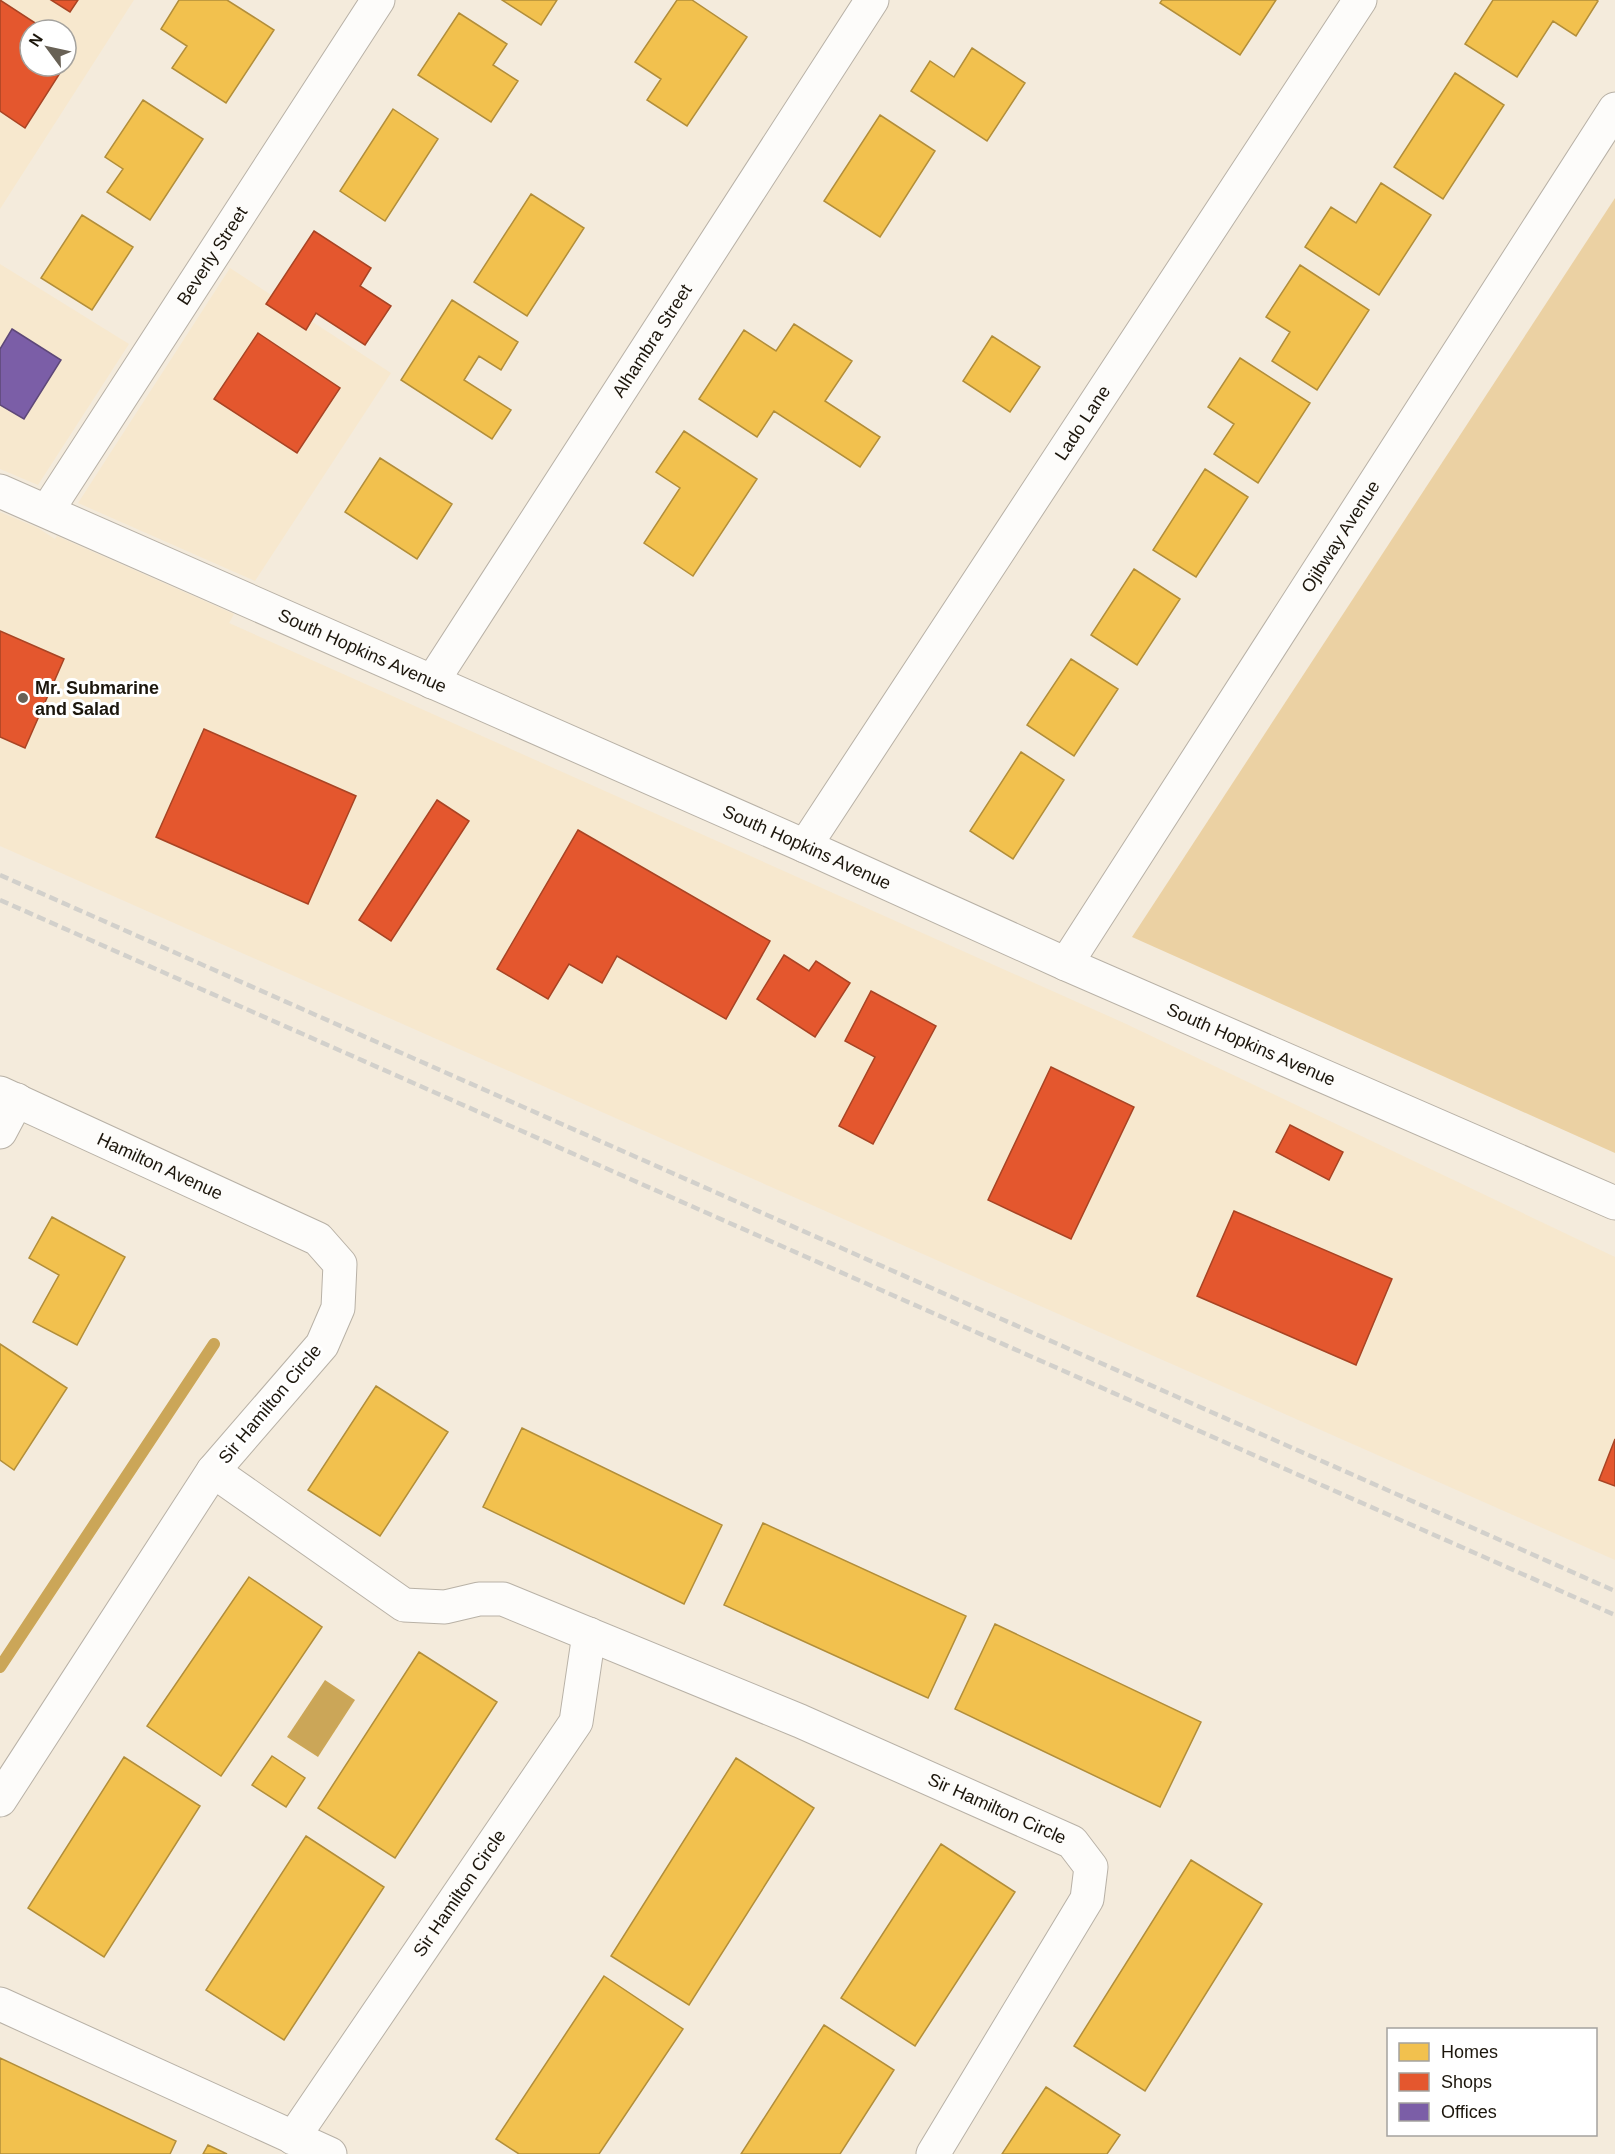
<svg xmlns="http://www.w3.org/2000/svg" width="1615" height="2154" font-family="Helvetica,sans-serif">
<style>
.built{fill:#f7e8ce;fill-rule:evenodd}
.green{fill:#ebd1a3}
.water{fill:#cba658}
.homes{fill:#f2c14e;stroke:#b28e3a;stroke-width:1.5}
.shops{fill:#e4572e;stroke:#a84424;stroke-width:1.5}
.offices{fill:#7b5ea7;stroke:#5e4878;stroke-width:1.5}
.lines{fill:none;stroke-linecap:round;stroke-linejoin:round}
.stream{stroke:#cba658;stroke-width:12}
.minor-casing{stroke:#b8b1a6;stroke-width:35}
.tertiary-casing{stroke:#b8b1a6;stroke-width:35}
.minor{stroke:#fdfcfa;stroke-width:33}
.tertiary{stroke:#fdfcfa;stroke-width:33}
.rail{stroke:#d2d0cb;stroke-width:4.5;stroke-dasharray:9 4.5;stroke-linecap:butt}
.poi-dot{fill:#686155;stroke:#fff;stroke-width:2}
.labels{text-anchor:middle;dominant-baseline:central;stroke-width:6;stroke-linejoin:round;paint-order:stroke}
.street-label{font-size:18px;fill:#1c160c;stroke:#fff}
.poi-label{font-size:18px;font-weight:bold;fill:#1c160c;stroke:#fff;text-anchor:start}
</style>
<rect width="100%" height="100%" fill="#f4ebdc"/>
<!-- built -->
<path class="built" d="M0,0H134L0,209ZM30,30H66V66H30Z
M0,264L129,344L38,485L0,469Z
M230,268L391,373L255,581L78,503Z
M0,512L38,528L55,539L57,536L234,614L229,623L1124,1023L1615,1257V1560L0,846Z"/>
<!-- green -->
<path class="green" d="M1615,198V1153L1132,937Z"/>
<!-- water -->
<path class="water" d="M325,1680L355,1700L318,1757L287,1737Z"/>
<!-- homes -->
<path class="homes" d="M179,0H227L274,30L226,103L172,68L187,46L161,29Z
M502,0H557L541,25Z
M677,0H692L747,37L687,126L647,100L661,79L635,62Z
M1162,0H1276L1240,55L1160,3Z
M1493,0H1596L1598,1L1576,36L1553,21L1517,77L1465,44Z
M459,13L507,44L493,65L518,81L491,122L418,75Z
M972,48L1025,83L987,141L911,91L930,61L954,77Z
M1455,73L1504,105L1443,199L1394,167Z
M143,100L203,139L150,220L107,192L123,169L105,157Z
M393,109L438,139L385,221L340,191Z
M880,115L935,151L880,237L824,201Z
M1381,183L1431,215L1379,295L1305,247L1331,207L1356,223Z
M531,194L584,228L527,316L474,282Z
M82,215L133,247L92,310L41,278Z
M1300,265L1369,310L1317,390L1272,361L1290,332L1266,317Z
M452,300L518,342L501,370L479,356L464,380L511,410L492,439L401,380Z
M794,324L852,361L825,401L880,437L860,467L774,411L757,437L699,399L744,330L776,351Z
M992,336L1040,367L1010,412L963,381Z
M1240,358L1310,403L1258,483L1214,454L1234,424L1208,407Z
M684,431L757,479L693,576L644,543L680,488L656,472Z
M380,458L452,504L417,559L345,512Z
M1205,469L1248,497L1196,577L1153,550Z
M1134,569L1180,599L1137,665L1091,635Z
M1071,659L1118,689L1074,756L1027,725Z
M1021,752L1064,780L1013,859L970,831Z
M52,1217L125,1257L77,1345L33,1322L59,1275L29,1258Z
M0,1344L67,1388L14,1470L0,1460Z
M376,1386L448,1432L380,1536L308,1490Z
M522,1428L722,1525L684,1604L483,1507Z
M763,1523L966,1616L928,1698L724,1605Z
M249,1577L322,1627L221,1776L147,1726Z
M995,1624L1201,1722L1160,1807L955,1709Z
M419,1652L497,1702L395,1858L318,1808Z
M272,1756L305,1778L286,1807L252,1785Z
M124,1757L200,1806L104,1957L28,1908Z
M736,1758L814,1808L689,2005L611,1956Z
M306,1836L384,1887L284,2040L206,1990Z
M941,1844L1015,1892L915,2046L841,1998Z
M1191,1860L1262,1904L1145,2091L1074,2046Z
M604,1976L683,2029L599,2154H519L496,2139Z
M824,2025L894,2070L840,2154H741Z
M0,2058L176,2141L170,2154H0Z
M1046,2087L1120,2135L1107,2154H1002Z
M208,2145L227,2154H203Z"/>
<!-- shops -->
<path class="shops" d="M0,0L46,30H30V66H50L60,73L25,128L0,111Z
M51,0H78L70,12Z
M314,231L371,268L360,286L391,306L365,345L316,313L306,330L266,304Z
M258,333L340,388L297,453L214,399Z
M0,631L64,659L25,748L0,737Z
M204,729L356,796L308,904L156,837Z
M437,800L469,821L391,941L359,920Z
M578,830L770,941L726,1019L617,956L602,983L569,964L548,999L497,969Z
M784,955L809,971L816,961L850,983L815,1037L757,999Z
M871,991L936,1026L873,1144L839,1126L875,1057L845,1041Z
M1051,1067L1134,1107L1071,1239L988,1200Z
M1290,1125L1343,1152L1329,1180L1276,1152Z
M1234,1211L1392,1279L1356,1365L1197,1296Z
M1615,1439V1486L1599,1480Z"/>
<!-- offices -->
<path class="offices" d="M12,329L61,360L24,419L0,405V349Z"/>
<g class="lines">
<!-- stream -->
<path class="stream" d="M0,1667L214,1344"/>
<defs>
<g id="minor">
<path id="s1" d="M47,511L378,0"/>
<path id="s2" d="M432,682L872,0"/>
<path id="s3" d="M805,846L1360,0"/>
<path id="s4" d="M1066,964L1615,109"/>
<path id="s5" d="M0,1093L318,1239L340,1264L338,1308L322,1345L213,1471L0,1800"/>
<path d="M0,1132L17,1100"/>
<path id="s6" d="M213,1471L404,1605L445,1607L479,1599H503L800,1721L1072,1842L1091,1867L1087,1899L933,2154"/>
<path d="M0,2004L330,2154"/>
<path id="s7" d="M293,2138L576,1722L589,1634"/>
</g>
<g id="tertiary">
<path id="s8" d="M0,491L805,846L1066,964L1615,1203"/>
</g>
</defs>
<!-- minor casing -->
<use href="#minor" class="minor-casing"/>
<!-- tertiary casing -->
<use href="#tertiary" class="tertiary-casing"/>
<!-- minor -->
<use href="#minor" class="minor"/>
<!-- tertiary -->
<use href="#tertiary" class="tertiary"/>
<!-- rail -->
<path class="rail" d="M0,875L1615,1591
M0,900L1615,1615"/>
</g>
<!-- markers -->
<circle class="poi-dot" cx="23" cy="698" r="6"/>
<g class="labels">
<!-- street labels -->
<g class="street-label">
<text stroke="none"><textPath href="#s1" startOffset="304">Beverly Street</textPath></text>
<text stroke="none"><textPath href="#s2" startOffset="406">Alhambra Street</textPath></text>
<text stroke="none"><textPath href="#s3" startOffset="506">Lado Lane</textPath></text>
<text stroke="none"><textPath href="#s4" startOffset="508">Ojibway Avenue</textPath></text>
<text stroke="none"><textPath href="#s8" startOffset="396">South Hopkins Avenue</textPath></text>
<text stroke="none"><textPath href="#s8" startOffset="882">South Hopkins Avenue</textPath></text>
<text stroke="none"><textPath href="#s8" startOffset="1368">South Hopkins Avenue</textPath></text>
<text stroke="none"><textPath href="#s5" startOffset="176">Hamilton Avenue</textPath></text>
<text transform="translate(270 1404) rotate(-50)">Sir Hamilton Circle</text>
<text stroke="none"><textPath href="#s6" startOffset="870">Sir Hamilton Circle</textPath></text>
<text stroke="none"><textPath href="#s7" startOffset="296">Sir Hamilton Circle</textPath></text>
</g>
<!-- poi labels -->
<g class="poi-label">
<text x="35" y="688">Mr. Submarine<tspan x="35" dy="21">and Salad</tspan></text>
</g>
</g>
<!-- legend -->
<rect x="1387" y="2028" width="210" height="108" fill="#ffffff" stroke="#a4a29e" stroke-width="1.5"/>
<rect x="1399" y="2043" width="30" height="18" fill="#f2c14e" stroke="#a4a29e" stroke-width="1.5"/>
<text x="1441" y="2058" font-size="18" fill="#1c160c">Homes</text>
<rect x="1399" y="2073" width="30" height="18" fill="#e4572e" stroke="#a4a29e" stroke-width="1.5"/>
<text x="1441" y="2088" font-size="18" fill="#1c160c">Shops</text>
<rect x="1399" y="2103" width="30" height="18" fill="#7b5ea7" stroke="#a4a29e" stroke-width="1.5"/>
<text x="1441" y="2118" font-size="18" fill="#1c160c">Offices</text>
<!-- north arrow -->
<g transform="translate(48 48) rotate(303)"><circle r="28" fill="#ffffff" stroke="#a4a29e" stroke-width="1.5"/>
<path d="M0-4.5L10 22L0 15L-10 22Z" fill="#686155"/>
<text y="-9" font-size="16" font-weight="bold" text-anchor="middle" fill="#1c160c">N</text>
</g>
</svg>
